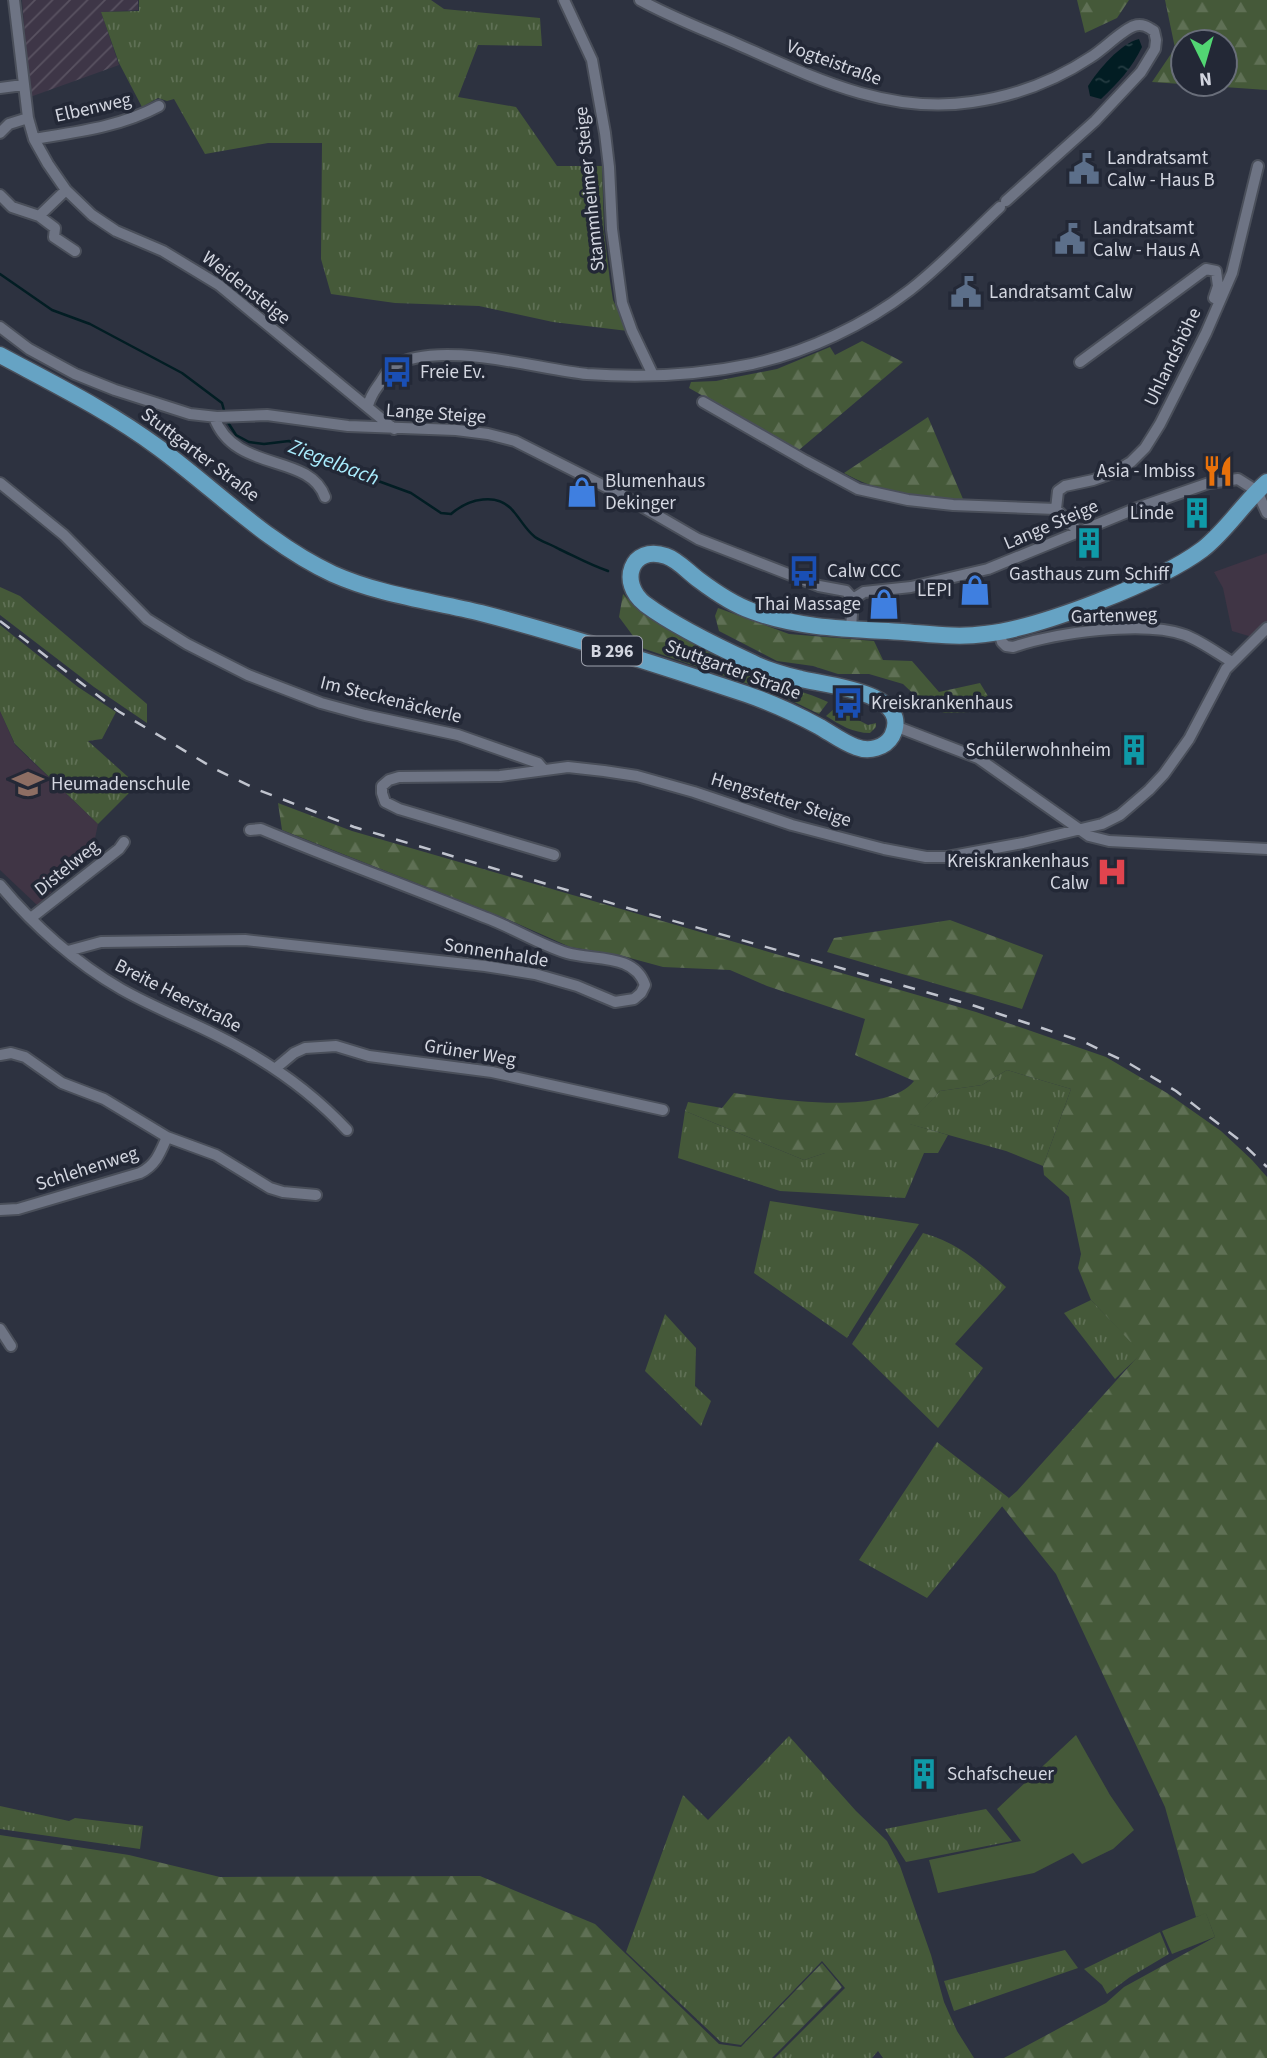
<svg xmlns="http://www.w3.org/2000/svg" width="1267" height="2058" font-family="'Source Sans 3',sans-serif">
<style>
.industrial{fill:url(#industrial-furrows)}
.education{fill:#403545}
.grass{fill:url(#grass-tufts)}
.forest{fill:url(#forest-firs);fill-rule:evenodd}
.green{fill:#455939}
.water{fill:url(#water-ripples)}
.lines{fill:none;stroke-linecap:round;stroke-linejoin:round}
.stream{stroke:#021d23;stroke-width:2.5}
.minor-casing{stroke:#4a4f5a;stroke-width:14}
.primary-casing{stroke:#4a4f5a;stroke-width:19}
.minor{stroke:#6e7484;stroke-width:10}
.primary{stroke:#66a3c4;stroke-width:16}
.rail{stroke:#c0c4ce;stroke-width:2.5;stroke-dasharray:12 12;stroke-linecap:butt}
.labels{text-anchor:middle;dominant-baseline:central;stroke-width:7;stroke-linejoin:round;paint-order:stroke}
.shield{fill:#232836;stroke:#9ea2ad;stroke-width:2}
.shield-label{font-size:18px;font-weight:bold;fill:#d3d6e0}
.street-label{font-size:19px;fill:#d3d6e0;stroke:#232836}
.poi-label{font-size:19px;fill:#d3d6e0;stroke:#232836;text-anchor:start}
.water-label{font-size:21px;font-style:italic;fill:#a9edfe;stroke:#232836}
</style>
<defs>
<pattern id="industrial-furrows" width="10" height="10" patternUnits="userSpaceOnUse" patternTransform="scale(1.75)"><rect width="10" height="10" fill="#3e3647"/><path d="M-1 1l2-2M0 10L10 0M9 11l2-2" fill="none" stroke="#595261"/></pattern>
<pattern id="grass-tufts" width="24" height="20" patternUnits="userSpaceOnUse" patternTransform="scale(1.75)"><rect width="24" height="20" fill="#455939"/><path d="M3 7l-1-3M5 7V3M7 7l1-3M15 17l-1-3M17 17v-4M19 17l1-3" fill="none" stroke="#5f7055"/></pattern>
<pattern id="forest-firs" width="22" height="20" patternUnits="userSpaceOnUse" patternTransform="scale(1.75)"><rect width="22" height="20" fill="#455939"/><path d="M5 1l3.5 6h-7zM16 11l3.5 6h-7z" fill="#5f7055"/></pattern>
<pattern id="water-ripples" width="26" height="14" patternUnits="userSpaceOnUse" patternTransform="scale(1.75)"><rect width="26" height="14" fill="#021d23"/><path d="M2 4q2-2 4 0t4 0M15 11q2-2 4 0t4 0" fill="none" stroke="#263d43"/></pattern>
</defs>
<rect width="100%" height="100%" fill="#2d3240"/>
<!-- industrial -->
<path class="industrial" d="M22,0H138V10L101,12L119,65L30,97Z"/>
<!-- education -->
<path class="education" d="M1267,553V623L1252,637L1232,631L1223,588L1214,572Z
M0,711L15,745L98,824L93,848L38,906L0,870Z"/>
<!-- grass -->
<path class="grass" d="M139,0H431L444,9L540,18L542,46L478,45L458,97L516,107L557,166H602L604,231L610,281L613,300L628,331L553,322L479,306L395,303L331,294L321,259L322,143H268L205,154L174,99L167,101L158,98L142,107L119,63L101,12L139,11Z
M0,587L20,596L147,704V723L94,687L0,615Z
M0,625L78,687L116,712L102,739L88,741L137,785L98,824L15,744L0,711Z
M835,708L868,725L876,723V727L870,733C853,733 840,725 826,716Z
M1007,1070L1071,1089L1043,1166L1006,1151L909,1124L940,1091L982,1085Z
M685,1111L804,1160L825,1153H924L905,1198L780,1191L678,1158Z
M770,1201L919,1224L847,1338L754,1273Z
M923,1233C959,1243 980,1263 1006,1287L955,1344L983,1368L938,1428L852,1344Z
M1091,1300L1142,1353L1115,1379L1064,1313Z
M665,1314L696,1348L695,1386L711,1401L701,1426L645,1371Z
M937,1442L1009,1498L927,1598L859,1560Z
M789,1736L856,1811L887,1841L900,1866L931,1955L944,2002L957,2031L974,2058H883L878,2051L872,2058H775L845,1988L822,1961L741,2045L721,2042L626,1952L683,1795L708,1820Z
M0,1806L69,1821L75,1818L143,1826L140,1849L0,1829Z
M986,1809L1012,1841L906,1862L885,1829Z
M1160,1932L1169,1954L1130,1977L1107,1994L1102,1985L1084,1969Z
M1065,1950L1078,1968L954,2011L944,1981Z"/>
<!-- forest -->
<path class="forest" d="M1077,0H1129L1117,18L1085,33Z
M1165,0H1267V90L1152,82L1175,48ZM1183,42H1225V84H1183Z
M862,341L903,362L799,450L689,388L691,382L716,381L777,369L830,347L835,355Z
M928,417L963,499C924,502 878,492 844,473Z
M623,594C649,623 719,659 757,676C780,687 805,691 828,702L819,714L778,694L642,648L619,617Z
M718,608L789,634L874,641L883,660L912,661L939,692L980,683L997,711L944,713L923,703L903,684L869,674H838L813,666L777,661L719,631L715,616Z
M278,803L352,831L976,1012L1106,1057L1167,1093L1221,1131L1252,1160L1267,1177V2058H1004L1106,2003L1124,1987L1215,1937L1206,1914L1196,1917L1165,1807L1056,1574L1001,1505L1017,1491L1141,1353L1091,1300L1078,1268L1081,1254L1069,1197L1044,1175L1043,1166L1071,1089L1007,1070L982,1085L940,1091L910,1124L948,1135L938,1153H825L804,1160L685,1111L688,1102L722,1108L734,1093C775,1099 886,1117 914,1081L855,1055L865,1019L767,986L730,970L663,967L619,955L570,947L507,919L282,830Z
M950,920L1043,955L1022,1009L827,952L834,938Z
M0,1835L129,1855L220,1877L480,1876L595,1924L719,2044L741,2047L822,1963L842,1987L772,2058H0Z"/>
<!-- green -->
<path class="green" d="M1076,1735L1110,1795L1134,1830L1113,1849L1082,1864L1073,1853L1034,1873L938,1893L929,1860L1021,1841L997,1809Z
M1206,1913L1215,1937L1172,1954L1162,1931Z"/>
<!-- water -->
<path class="water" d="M1139,39L1142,47C1132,68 1118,83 1101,99L1090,96L1088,86C1098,70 1121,43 1139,39Z"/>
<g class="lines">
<!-- stream -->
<path class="stream" d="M0,274L52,310L90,324L182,373L222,403L225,414
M227,421L236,435L249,442L264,444L289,441L346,464L370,478L411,493L441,513L451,514C468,499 498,491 514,512C521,520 526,530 535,537C542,542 551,544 559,549C576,557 590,565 608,571"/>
<defs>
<path id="minor" d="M14,0L28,118L34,139L48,164L66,190L92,215L116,231L163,251L219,285L394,429
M564,0L592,60L605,133L609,167L612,229L622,303L632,331L653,375
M640,0C671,17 705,30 737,44C812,77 888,115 972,102C1015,96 1055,81 1091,57C1104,49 1122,30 1134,26C1142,23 1148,27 1154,31L1156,40L1155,49L1141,72L1095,121L1006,201
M0,88L23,85
M0,133L9,124L28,118
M34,139C76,132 120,127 159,106
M0,195L12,207L39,216L66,190
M39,216L55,228L54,237L75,251
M0,327L29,349L75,374L115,390L190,414L217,417L267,415L348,426L456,430L488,434L515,441L622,495L698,539L819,586L846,591L853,599L851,628
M1080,362L1206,269L1216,271L1218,286L1214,298
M703,402L806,461L858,489L908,500L953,505L1056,509L1078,531
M368,406C370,396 375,390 380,383C384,377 388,369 393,366C440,339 536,369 587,374C641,378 699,375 752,364C807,352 865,325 910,290C942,265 970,235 1000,207
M214,417C235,474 309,452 325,497
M0,483L64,535L147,619L187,644L248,675L321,703L365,715L458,735L538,763L543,769
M1056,509L1058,491L1065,486L1093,480L1113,473L1131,462L1145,448L1160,424L1206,333L1232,273L1258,166
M853,599L864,592L911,587L988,569L1137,508L1209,483L1238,479L1257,491L1267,513
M999,632L1002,642L1006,646L1013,647C1055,633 1143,620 1185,635C1201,641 1217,653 1232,662
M895,726L978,758L1089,836L1109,841L1267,849
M554,855L399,809L385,802L382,793V786L389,780L399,777L500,776L568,767L604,771L637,776L694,792L792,825L884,849L926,857H947L1023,843L1102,824L1120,815L1149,790L1164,774L1189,739L1226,669L1267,628
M0,885C33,925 76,963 121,989C149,1005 179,1017 208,1031C260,1056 308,1088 347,1130
M31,918L119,849L124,842
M68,951L101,942L245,940L485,966L535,974L577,986L615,1002L634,999L641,993L645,985C634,953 594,961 567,953C538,944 512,927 484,917C410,887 335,860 261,829L250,830
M0,1055L11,1053L25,1057L62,1083L104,1099L167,1137L216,1155L270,1188L283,1192L316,1195
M276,1068L294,1053L305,1048L336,1046L369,1056L492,1072L663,1110
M0,1210L18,1209L140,1173C156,1165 160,1153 167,1137
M0,1329L11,1346"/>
<path id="primary" d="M0,355C54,384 109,411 159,448C216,490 268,544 333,574C380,595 432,601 481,613C570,636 659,665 746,694C772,703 796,714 820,727C832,734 844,743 856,747C869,752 885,748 892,736C914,692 824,685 801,679C785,675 768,671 753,663C718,647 676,627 645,604C618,583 631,544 666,556C678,560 688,572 699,580C715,592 732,604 752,611C800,629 853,629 903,632C930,634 958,638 985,634C1040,628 1159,582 1203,549C1227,530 1244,502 1267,482"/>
</defs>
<!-- minor casing -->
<use href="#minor" class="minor-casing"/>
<!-- primary casing -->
<use href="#primary" class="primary-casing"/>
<!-- minor -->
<use href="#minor" class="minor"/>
<!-- primary -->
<use href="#primary" class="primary"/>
<!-- rail -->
<path class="rail" d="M0,621L118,711L215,769L256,789L354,827L631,909L972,1005L1084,1042L1130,1064L1176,1091L1238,1139L1267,1167"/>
</g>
<!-- icons -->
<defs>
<symbol id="civic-bare" viewBox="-9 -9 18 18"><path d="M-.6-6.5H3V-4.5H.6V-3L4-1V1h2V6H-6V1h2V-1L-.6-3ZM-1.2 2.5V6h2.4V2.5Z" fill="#5c6f8a" stroke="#232836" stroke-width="2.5" paint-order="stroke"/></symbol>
<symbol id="bus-bare" viewBox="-9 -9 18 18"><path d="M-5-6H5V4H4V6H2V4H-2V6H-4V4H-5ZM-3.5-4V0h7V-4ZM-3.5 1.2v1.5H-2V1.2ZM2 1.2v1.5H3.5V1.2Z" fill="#1a4fb4" stroke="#232836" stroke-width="2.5" paint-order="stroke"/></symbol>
<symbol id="restaurant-bare" viewBox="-9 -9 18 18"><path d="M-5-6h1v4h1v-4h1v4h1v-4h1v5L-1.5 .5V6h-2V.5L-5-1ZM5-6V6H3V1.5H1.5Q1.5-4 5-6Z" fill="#e8710a" stroke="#232836" stroke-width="2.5" paint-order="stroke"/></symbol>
<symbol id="shop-bare" viewBox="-9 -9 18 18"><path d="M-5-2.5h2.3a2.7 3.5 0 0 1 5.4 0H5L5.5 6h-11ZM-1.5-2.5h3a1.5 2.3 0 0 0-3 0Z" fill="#3f7fe0" stroke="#232836" stroke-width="2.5" paint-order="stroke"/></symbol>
<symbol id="building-bare" viewBox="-9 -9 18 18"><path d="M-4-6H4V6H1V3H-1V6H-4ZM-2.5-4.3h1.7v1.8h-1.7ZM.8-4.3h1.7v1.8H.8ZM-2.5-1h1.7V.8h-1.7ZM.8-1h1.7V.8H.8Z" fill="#0f9aa8" stroke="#232836" stroke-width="2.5" paint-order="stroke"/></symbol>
<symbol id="school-bare" viewBox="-9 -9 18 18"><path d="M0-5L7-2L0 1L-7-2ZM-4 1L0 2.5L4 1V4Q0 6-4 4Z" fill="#8d6e63" stroke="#232836" stroke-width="2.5" paint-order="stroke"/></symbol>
<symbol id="hospital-bare" viewBox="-9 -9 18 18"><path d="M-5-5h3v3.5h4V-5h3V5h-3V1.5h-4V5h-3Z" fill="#e0444e" stroke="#232836" stroke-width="2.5" paint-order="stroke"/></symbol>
</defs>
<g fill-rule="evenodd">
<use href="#civic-bare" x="1062" y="147" width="44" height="44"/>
<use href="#civic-bare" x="1048" y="217" width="44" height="44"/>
<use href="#civic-bare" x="944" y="270" width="44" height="44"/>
<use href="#bus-bare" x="375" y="350" width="44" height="44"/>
<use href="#restaurant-bare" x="1196" y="449" width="44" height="44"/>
<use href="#shop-bare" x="560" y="470" width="44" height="44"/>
<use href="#building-bare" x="1175" y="491" width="44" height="44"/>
<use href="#building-bare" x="1067" y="521" width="44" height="44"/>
<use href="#bus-bare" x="782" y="549" width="44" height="44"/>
<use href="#shop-bare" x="953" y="568" width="44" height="44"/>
<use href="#shop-bare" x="862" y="582" width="44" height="44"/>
<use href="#bus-bare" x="826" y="681" width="44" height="44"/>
<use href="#building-bare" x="1112" y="728" width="44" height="44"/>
<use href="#school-bare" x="6" y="762" width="44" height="44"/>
<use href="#hospital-bare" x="1090" y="850" width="44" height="44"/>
<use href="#building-bare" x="902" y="1752" width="44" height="44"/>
</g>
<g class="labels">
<!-- shield labels -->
<rect class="shield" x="582" y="636.5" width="60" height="29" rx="5"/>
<g class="shield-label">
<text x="612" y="651">B 296</text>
</g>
<!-- street labels -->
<g class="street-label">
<text transform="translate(834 63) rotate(20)">Vogteistraße</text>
<text transform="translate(93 108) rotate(-13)">Elbenweg</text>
<text transform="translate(590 189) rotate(-96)">Stammheimer Steige</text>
<text transform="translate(246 288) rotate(38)">Weidensteige</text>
<text transform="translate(1173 357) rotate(-64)">Uhlandshöhe</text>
<text transform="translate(436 414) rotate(4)">Lange Steige</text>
<text transform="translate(200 455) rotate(37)">Stuttgarter Straße</text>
<text transform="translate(1051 525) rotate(-23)">Lange Steige</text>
<text transform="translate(1114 616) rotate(-2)">Gartenweg</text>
<text transform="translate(733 670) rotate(20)">Stuttgarter Straße</text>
<text transform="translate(391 700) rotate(14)">Im Steckenäckerle</text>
<text transform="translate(781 800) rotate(17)">Hengstetter Steige</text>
<text transform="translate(67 868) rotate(-39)">Distelweg</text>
<text transform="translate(496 953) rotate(9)">Sonnenhalde</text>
<text transform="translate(178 996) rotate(27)">Breite Heerstraße</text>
<text transform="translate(470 1053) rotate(9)">Grüner Weg</text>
<text transform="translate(87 1169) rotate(-18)">Schlehenweg</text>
</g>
<!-- poi labels -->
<g class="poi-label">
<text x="1107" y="158">Landratsamt<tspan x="1107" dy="22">Calw - Haus B</tspan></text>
<text x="1093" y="228">Landratsamt<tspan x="1093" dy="22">Calw - Haus A</tspan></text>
<text x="989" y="292">Landratsamt Calw</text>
<text x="420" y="372">Freie Ev.</text>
<text x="1195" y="471" text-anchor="end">Asia - Imbiss</text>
<text x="605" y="481">Blumenhaus<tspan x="605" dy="22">Dekinger</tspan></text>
<text x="1174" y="513" text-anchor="end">Linde</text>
<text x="827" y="571">Calw CCC</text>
<text x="1089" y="574" text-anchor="middle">Gasthaus zum Schiff</text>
<text x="952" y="590" text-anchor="end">LEPI</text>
<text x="861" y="604" text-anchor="end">Thai Massage</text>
<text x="871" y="703">Kreiskrankenhaus</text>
<text x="1111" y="750" text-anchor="end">Schülerwohnheim</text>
<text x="51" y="784">Heumadenschule</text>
<text x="1089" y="861" text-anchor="end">Kreiskrankenhaus<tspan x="1089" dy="22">Calw</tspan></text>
<text x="947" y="1774">Schafscheuer</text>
</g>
<!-- water labels -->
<g class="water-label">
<text transform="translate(334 462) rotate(21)">Ziegelbach</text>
</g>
</g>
<!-- north arrow -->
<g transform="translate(1204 63) rotate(175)"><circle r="33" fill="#232836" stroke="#696e7a" stroke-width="2"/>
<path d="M0-5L12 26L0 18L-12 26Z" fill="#52d673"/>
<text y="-10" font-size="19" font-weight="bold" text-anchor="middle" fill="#d3d6e0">N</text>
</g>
</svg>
